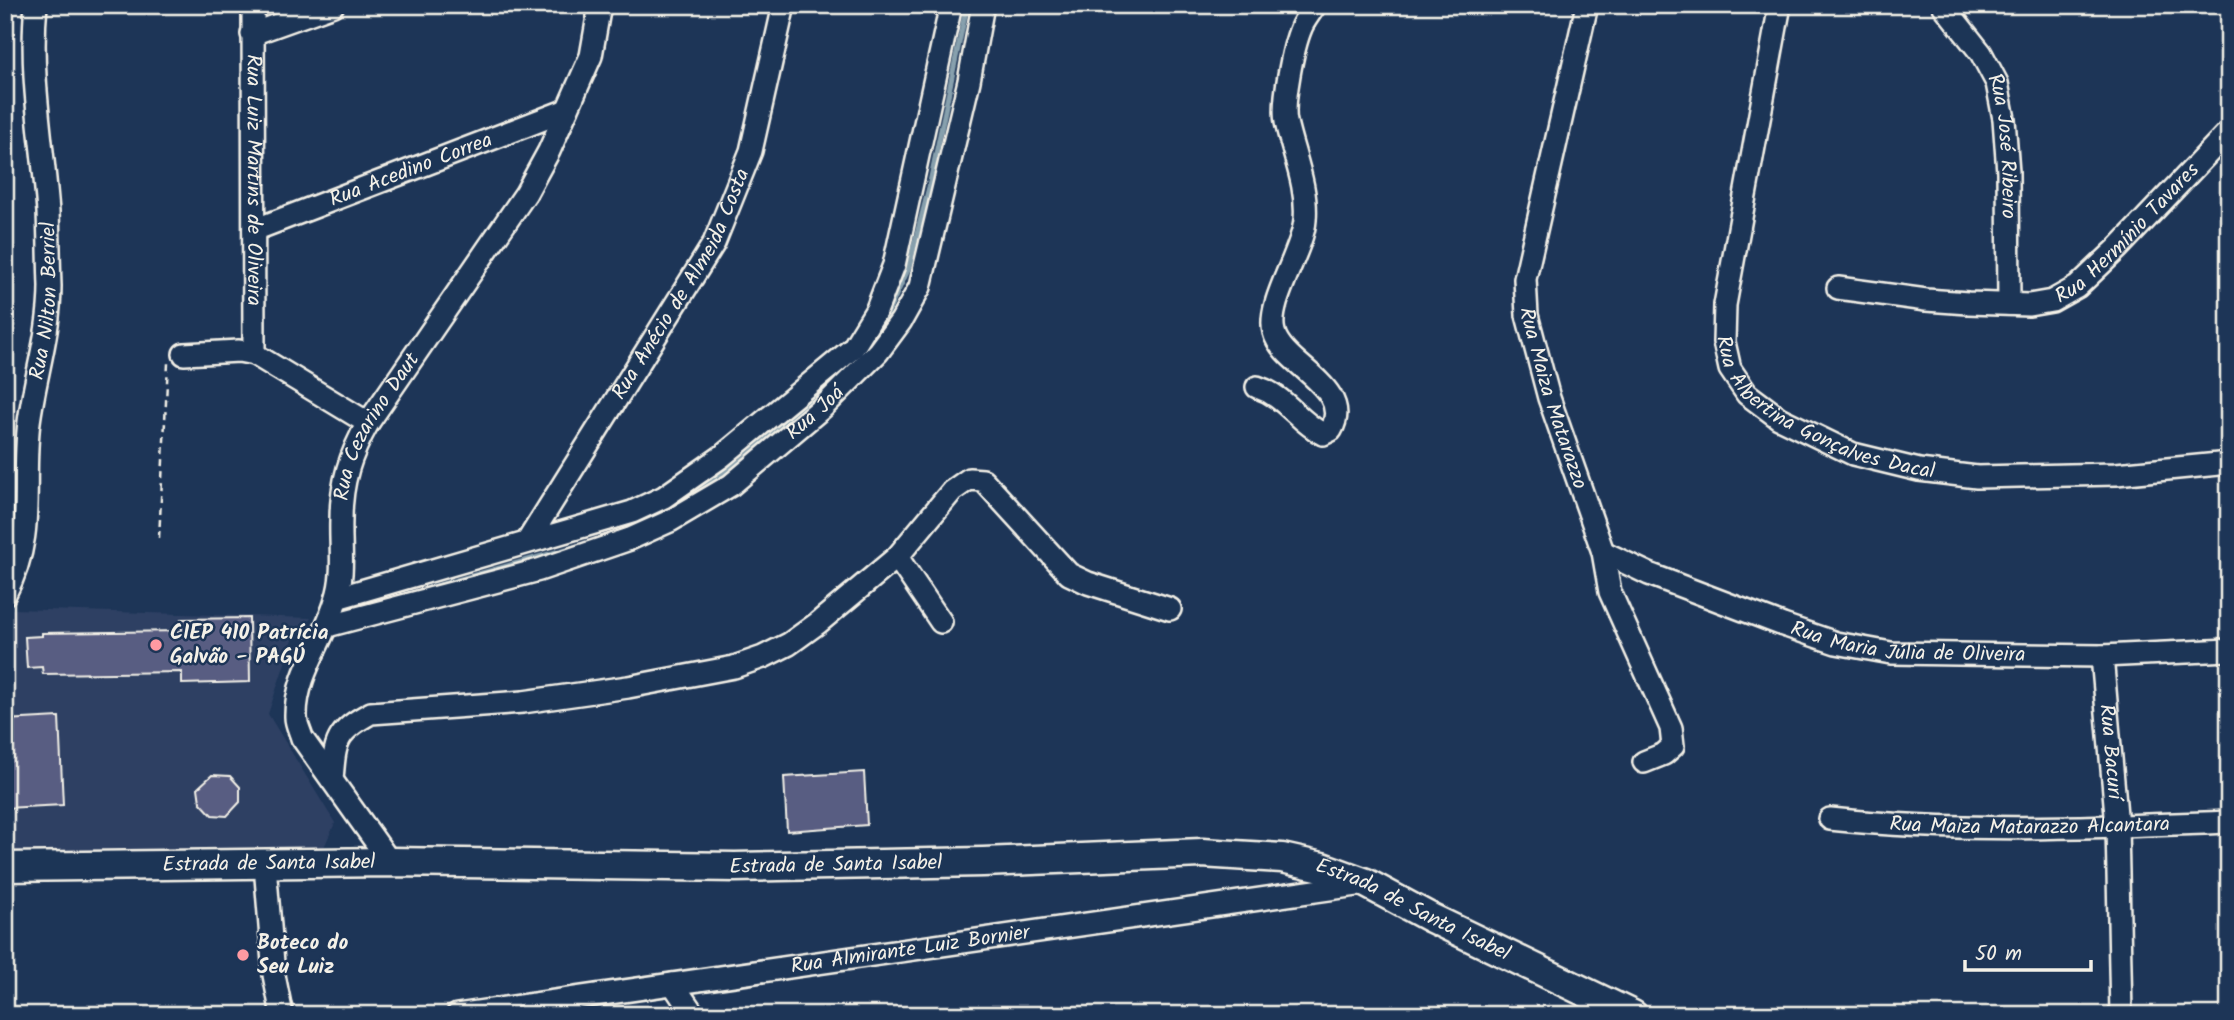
<svg xmlns="http://www.w3.org/2000/svg" width="2234" height="1020" font-family="Kalam,sans-serif">
<style>
.built{fill:#2f4164}
.lines{fill:none;stroke-linecap:round;stroke-linejoin:round}
.stream{stroke:#87a0ad;stroke-width:5}
.building{fill:#595d82;stroke:#f4f1e8;stroke-width:2}
.minor-casing{stroke:#f4f1e8;stroke-width:26}
.secondary-casing{stroke:#f4f1e8;stroke-width:33}
.path{stroke:#f4f1e8;stroke-width:2.5;stroke-dasharray:7 5;stroke-linecap:butt}
.minor{stroke:#1d3557;stroke-width:21}
.secondary{stroke:#1d3557;stroke-width:28}
.poi-dot{fill:#ff9aa2;stroke:#1d3557;stroke-width:2.5}
.labels{text-anchor:middle;dominant-baseline:central;stroke-width:5;stroke-linejoin:round;paint-order:stroke}
.street-label{font-size:21px;fill:#f4f1e8;stroke:#1d3557}
.poi-label{font-size:21px;font-weight:bold;fill:#f4f1e8;stroke:#1d3557;text-anchor:start}
</style>
<rect width="100%" height="100%" fill="#1d3557"/>
<filter id="ink" filterUnits="userSpaceOnUse"><feTurbulence type="fractalNoise" baseFrequency=".0143" numOctaves="2"/><feDisplacementMap in="SourceGraphic" scale="14" xChannelSelector="R" yChannelSelector="G"/><feConvolveMatrix kernelMatrix="1 2 1 2 8 2 1 2 1" color-interpolation-filters="sRGB"/></filter>
<g filter="url(#ink)">
<!-- built -->
<path class="built" d="M12,609L311,618L293,639L268,714L335,823L324,847L308,856L5,853V618Z"/>
<g class="lines">
<!-- stream -->
<path class="stream" d="M859,358L881,327L908,270L929,187L967,5
M652,518L742,460L837,379
M429,588L588,543"/>
</g>
<!-- building -->
<path class="building" d="M249,618L250,682L182,684V672L43,674L42,667L27,668L25,637L42,636V633L182,631L181,619Z
M59,717L63,805L5,808V720Z
M864,772L867,825L787,831L784,777Z
M212,775L230,776L240,787V802L227,816L212,815L200,802L198,788Z"/>
<g class="lines">
<defs>
<g id="minor">
<path id="s1" d="M253,5L254,354"/>
<path id="s2" d="M1587,5L1525,279L1527,315L1549,398L1603,552L1610,592L1671,728L1673,746L1664,754L1644,762"/>
<path id="s3" d="M1780,5L1725,305L1724,342L1730,369L1747,394L1779,418L1853,454L1919,470L1977,477L2116,474L2229,463"/>
<path id="s4" d="M1943,5L1981,53L1997,83L2004,119L2008,172L2009,304"/>
<path d="M252,34L333,5"/>
<path id="s5" d="M254,230L567,110"/>
<path id="s6" d="M1838,288L1926,300L1968,303L2029,305L2052,301L2077,287L2118,248L2229,131"/>
<path d="M184,354L239,351L254,354L368,423"/>
<path d="M1257,387C1286,396 1297,421 1323,434L1331,430C1355,388 1282,365 1274,332C1266,303 1303,251 1305,220C1308,187 1293,154 1286,122C1282,103 1293,47 1301,28C1304,20 1311,12 1315,5"/>
<path id="s7" d="M527,542L714,243L751,151L784,5"/>
<path id="s8" d="M1603,552L1649,574L1783,625L1836,643L1891,653L2102,656L2229,650"/>
<path d="M897,557L941,622"/>
<path id="s9" d="M5,594C37,534 21,485 29,422C35,376 50,333 50,286C49,261 49,236 48,212C43,144 29,74 36,5"/>
<path d="M337,598L632,512L664,497L721,457L853,348L877,309L894,265L951,5"/>
<path id="s10" d="M327,626L539,570L630,539L670,521L731,485L822,408L878,352L901,321L920,287L969,81L983,5"/>
<path id="s11" d="M2102,656L2117,826L2121,1015"/>
<path d="M332,780C335,742 335,732 371,713L523,702L628,687L734,667L763,657L789,644L818,623L897,557L952,491L969,479L983,480L1069,574L1088,583L1170,609"/>
<path id="s12" d="M1830,819C1962,833 2097,827 2229,822"/>
<path id="s13" d="M390,862L302,738C300,731 296,724 296,717C295,675 325,639 336,600C345,573 340,548 341,520C341,482 350,455 368,423L526,193L549,151L591,56L600,5"/>
<path d="M265,865L274,975L282,1015"/>
<path d="M673,984L694,1015"/>
<path id="s14" d="M457,1015L1364,884"/>
</g>
<g id="secondary">
<path id="s15" d="M5,867L390,862L735,867L983,862L1202,853L1282,858L1322,867L1366,883L1431,918L1633,1015"/>
</g>
</defs>
<!-- minor casing -->
<use href="#minor" class="minor-casing"/>
<!-- secondary casing -->
<use href="#secondary" class="secondary-casing"/>
<!-- path -->
<path class="path" d="M159,538L168,363"/>
<!-- minor -->
<use href="#minor" class="minor"/>
<!-- secondary -->
<use href="#secondary" class="secondary"/>
</g>
</g>
<!-- markers -->
<g class="poi-dot">
<circle cx="156" cy="645" r="7"/>
<circle cx="243" cy="955" r="7"/>
</g>
<g class="labels">
<!-- street labels -->
<g class="street-label">
<text stroke="none"><textPath href="#s4" startOffset="159">Rua José Ribeiro</textPath></text>
<text stroke="none"><textPath href="#s5" startOffset="168">Rua Acedino Correa</textPath></text>
<text stroke="none"><textPath href="#s1" startOffset="175">Rua Luiz Martins de Oliveira</textPath></text>
<text stroke="none"><textPath href="#s6" startOffset="317">Rua Hermínio Tavares</textPath></text>
<text stroke="none"><textPath href="#s7" startOffset="301">Rua Anécio de Almeida Costa</textPath></text>
<text stroke="none"><textPath href="#s9" startOffset="298">Rua Nilton Berriel</textPath></text>
<text stroke="none"><textPath href="#s2" startOffset="404">Rua Maiza Matarazzo</textPath></text>
<text stroke="none"><textPath href="#s3" startOffset="471">Rua Albertina Gonçalves Dacal</textPath></text>
<text stroke="none"><textPath href="#s10" startOffset="541">Rua Joá</textPath></text>
<text stroke="none"><textPath href="#s13" startOffset="481">Rua Cezarino Daut</textPath></text>
<text stroke="none"><textPath href="#s8" startOffset="322">Rua Maria Júlia de Oliveira</textPath></text>
<text stroke="none"><textPath href="#s11" startOffset="96">Rua Bacurí</textPath></text>
<text stroke="none"><textPath href="#s12" startOffset="200">Rua Maiza Matarazzo Alcantara</textPath></text>
<text stroke="none"><textPath href="#s15" startOffset="264">Estrada de Santa Isabel</textPath></text>
<text stroke="none"><textPath href="#s15" startOffset="831">Estrada de Santa Isabel</textPath></text>
<text stroke="none"><textPath href="#s15" startOffset="1419">Estrada de Santa Isabel</textPath></text>
<text stroke="none"><textPath href="#s14" startOffset="458">Rua Almirante Luiz Bornier</textPath></text>
</g>
<!-- poi labels -->
<g class="poi-label">
<text x="170" y="633">CIEP 410 Patrícia<tspan x="170" dy="24">Galvão - PAGÚ</tspan></text>
<text x="257" y="943">Boteco do<tspan x="257" dy="24">Seu Luiz</tspan></text>
</g>
</g>
<!-- margin -->
<rect width="2234" height="1020" fill="none" stroke="#1d3557" stroke-width="28"/>
<rect x="14" y="14" width="2206" height="992" fill="none" stroke="#f4f1e8" stroke-width="2.5" filter="url(#ink)"/>
<!-- scale -->
<path d="M1965 960v10h126v-10" fill="none" stroke="#f4f1e8" stroke-width="3.5"/>
<text x="1975" y="960" font-size="21" fill="#f4f1e8" stroke="#1d3557" stroke-width="5" paint-order="stroke">50 m</text>
</svg>
